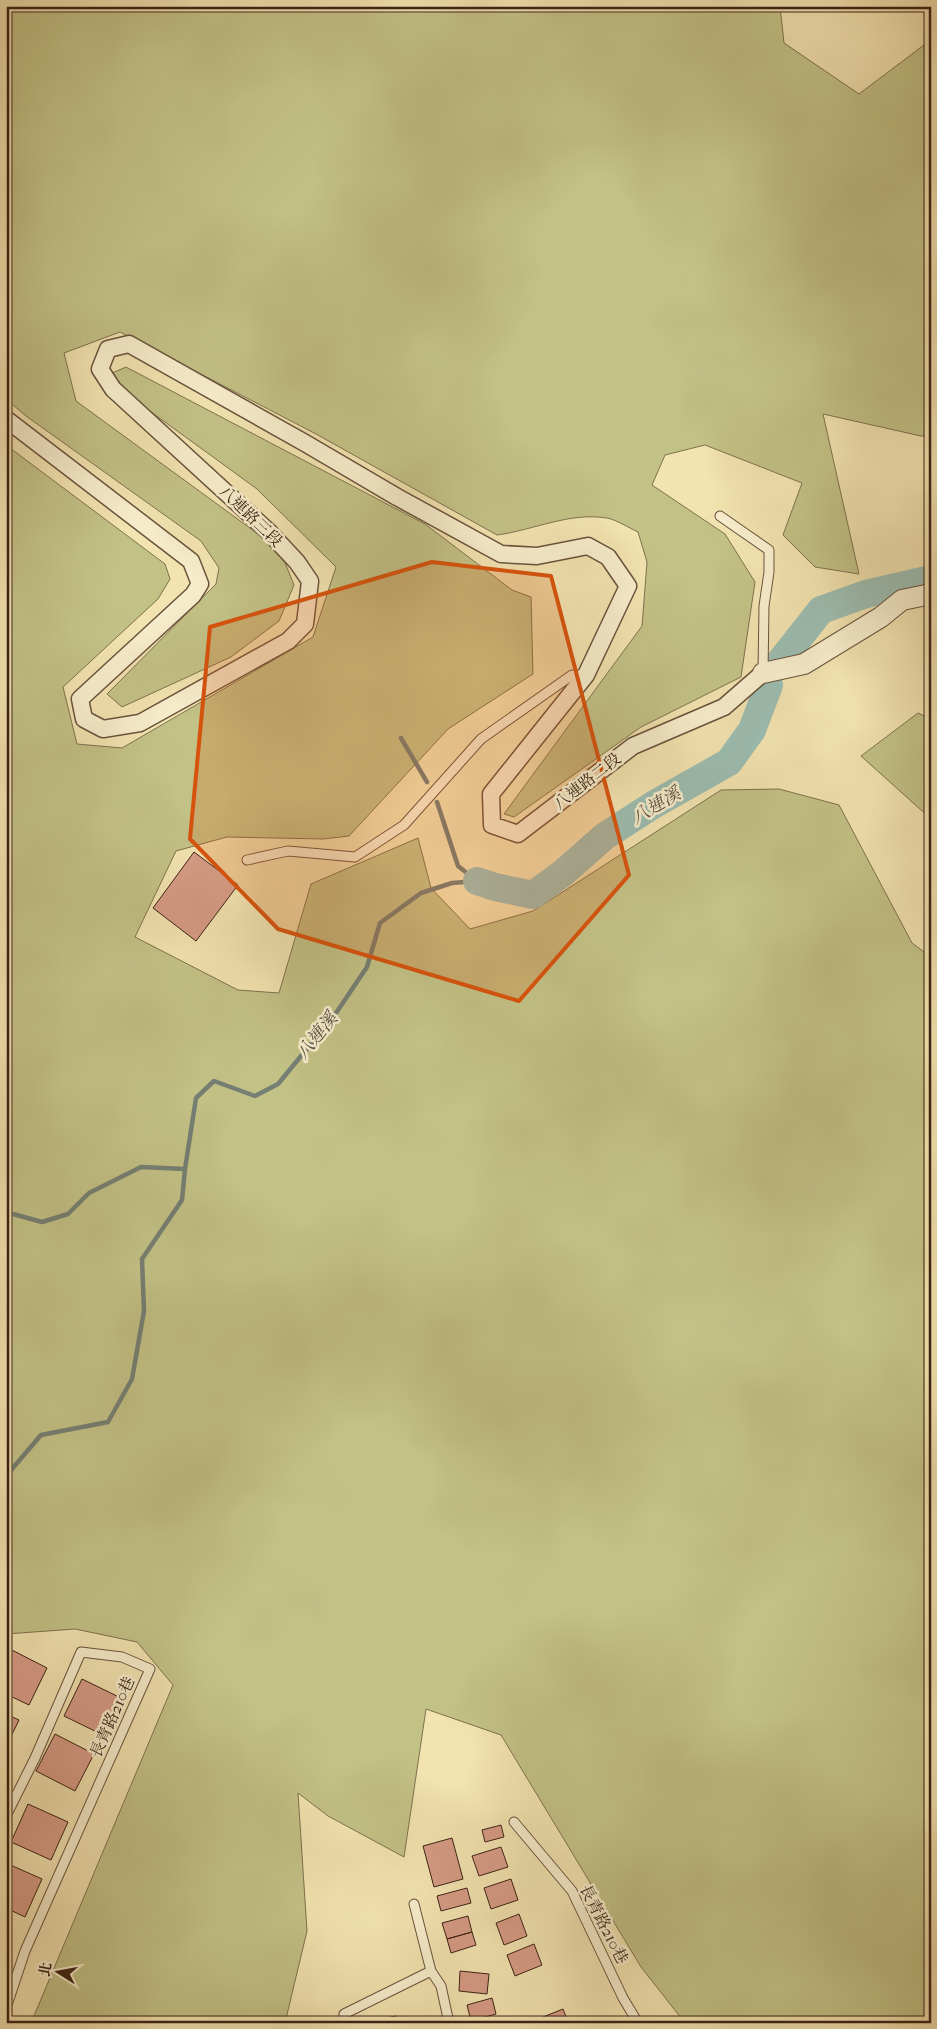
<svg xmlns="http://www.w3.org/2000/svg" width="937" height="2029" font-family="'IM FELL French Canon','Noto Serif TC',serif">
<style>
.green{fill:#c2c186;stroke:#7e714e}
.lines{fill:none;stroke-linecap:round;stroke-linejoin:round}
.stream{stroke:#757f73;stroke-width:4.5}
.river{stroke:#9cbdb1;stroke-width:28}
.building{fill:#d69b85;stroke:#3b2115}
.service-casing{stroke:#69523c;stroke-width:11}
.minor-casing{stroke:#69523c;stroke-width:19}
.tertiary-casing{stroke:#69523c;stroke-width:22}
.service{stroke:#f7edcc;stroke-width:9}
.minor{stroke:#f7edcc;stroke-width:16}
.tertiary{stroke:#f7edcc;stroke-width:20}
.marked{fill:#d7530d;fill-opacity:0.2;stroke:#d7530d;stroke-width:4;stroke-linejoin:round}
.labels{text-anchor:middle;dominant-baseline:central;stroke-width:5;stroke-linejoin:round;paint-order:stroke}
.street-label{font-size:16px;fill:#3b2115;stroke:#f7edcc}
.water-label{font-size:18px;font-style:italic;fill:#585044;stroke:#f7edcc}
</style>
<rect width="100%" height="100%" fill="#f2e3b0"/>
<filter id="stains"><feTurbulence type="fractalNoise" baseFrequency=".004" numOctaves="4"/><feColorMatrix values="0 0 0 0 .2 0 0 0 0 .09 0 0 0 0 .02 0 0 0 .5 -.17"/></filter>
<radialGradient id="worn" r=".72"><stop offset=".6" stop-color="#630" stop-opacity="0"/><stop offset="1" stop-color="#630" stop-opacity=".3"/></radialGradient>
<!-- green -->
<path class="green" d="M6,6H780L784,43L859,94L928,42H931V436H921L823,414L859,574L815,567L783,535L802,483L705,445L665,455L652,485L725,534L755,582L741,677L641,727L514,817L504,814L642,626L647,562L638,532C629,528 617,520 607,518C569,512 534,530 497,535L316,434L120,332L64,353L76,401L280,550L294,585L279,621L231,657L122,707L107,694L216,584L219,568L201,541L26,416L6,399Z
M126,367L425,524L512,590L531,597L533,674L448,729L349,836L323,839L227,837L176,851L135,937L238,990L279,993L311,884L418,838L431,888L470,929L533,911L721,790L779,789L839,805L912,943L931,957V2023H685L641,1967L501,1735L426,1709L404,1857L328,1816L298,1793L307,1931L285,2023H31L173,1685L137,1642L75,1629L6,1634V597L8,593L6,589V445L165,564L170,579L158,599L63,687L77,744L122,748L313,637L336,567L257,489L103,377Z
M918,713L931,719V819L861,756Z"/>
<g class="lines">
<!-- stream -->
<path class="stream" d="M401,738L427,782
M437,802L458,866L477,881
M6,1212L42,1222L68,1214L89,1193L141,1167L185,1169
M6,1476L41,1435L108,1422L132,1379L144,1311L142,1259L182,1200L185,1169L196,1098L214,1081L255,1096L278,1084L334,1016L367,967L380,923L421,893L452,883L477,881"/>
<!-- river -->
<path class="river" d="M776,667L821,610L866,594L931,579
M477,881L495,887L533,895L563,873L605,836L653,805L729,762L752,730L769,685"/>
</g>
<!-- building -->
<path class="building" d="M194,852L238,885L196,941L153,908Z
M8,1648L47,1668L29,1705L6,1694Z
M82,1679L121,1698L103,1735L64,1716Z
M6,1714L19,1720L6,1747Z
M55,1734L94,1754L75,1791L36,1771Z
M28,1804L68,1822L51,1860L11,1842Z
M501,1825L504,1837L485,1842L482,1830Z
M452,1838L463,1879L434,1887L423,1846Z
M501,1847L508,1867L479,1876L472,1856Z
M6,1863L42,1879L25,1917L6,1908Z
M511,1879L518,1900L491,1909L484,1888Z
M467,1888L471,1903L441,1911L437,1896Z
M519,1914L527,1936L504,1945L496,1923Z
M468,1916L472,1932L447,1939L442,1923Z
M472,1932L476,1945L451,1953L447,1939Z
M534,1944L542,1965L515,1976L507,1955Z
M460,1971L489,1974L487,1994L459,1991Z
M492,1998L496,2014L471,2021L467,2005Z
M563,2009L568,2022L528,2023Z
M396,2016L397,2023H376L375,2020Z"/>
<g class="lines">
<defs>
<path id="service" d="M720,516L769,550V572L764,606L763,673
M247,860L288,851L355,857L404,825L481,739L572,675H586
M6,1816L35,1758L81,1652L122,1657L150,1669L25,1951L6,2008
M514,1822L572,1891L623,1998L638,2023
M414,1904L431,1971L441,1986L449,2023
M344,2023V2014L431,1971"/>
<path id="minor" d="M6,419L191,561L200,584L193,595L80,699L84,719L103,729L140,723L288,641L305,624L310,581L297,562L269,532L113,389L100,369L108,349L129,344L305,443L397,497L501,554L537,556L588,546L608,557L628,586L586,675L491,794L492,825L518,834L633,746L724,707L763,673"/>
<path id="tertiary" d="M763,673L804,664L881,617L902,600L931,594"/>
</defs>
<!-- service casing -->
<use href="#service" class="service-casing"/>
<!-- minor casing -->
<use href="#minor" class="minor-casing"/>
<!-- tertiary casing -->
<use href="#tertiary" class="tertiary-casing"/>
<!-- service -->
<use href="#service" class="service"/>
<!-- minor -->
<use href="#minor" class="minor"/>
<!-- tertiary -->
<use href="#tertiary" class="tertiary"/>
</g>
<!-- marked area -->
<path class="marked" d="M432,562L551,576L629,875L519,1001L278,929L190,839L210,627Z"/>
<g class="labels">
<!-- street labels -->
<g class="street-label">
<text transform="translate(251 516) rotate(44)">八連路三段</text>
<text transform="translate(587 781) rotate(-38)">八連路二段</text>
<text transform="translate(112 1717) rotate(-66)">長青路210巷</text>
<text transform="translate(604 1924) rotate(63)">長青路210巷</text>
</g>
<!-- water labels -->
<g class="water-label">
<text transform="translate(656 806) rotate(-31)">八連溪</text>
<text transform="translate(317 1036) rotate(-51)">八連溪</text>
</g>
</g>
<!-- margin -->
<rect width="937" height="2029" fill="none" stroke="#f2e3b0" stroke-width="25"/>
<rect x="8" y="8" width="922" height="2014" fill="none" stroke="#3b2115" stroke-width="2.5"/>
<rect x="12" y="12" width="912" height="2004" fill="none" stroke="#3b2115"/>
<!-- north arrow -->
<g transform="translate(58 1972) rotate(281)" stroke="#f7edcc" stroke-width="4" paint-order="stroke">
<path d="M0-4L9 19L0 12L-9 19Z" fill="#3b2115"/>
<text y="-8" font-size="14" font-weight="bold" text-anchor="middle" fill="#3b2115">北</text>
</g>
<rect width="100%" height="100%" filter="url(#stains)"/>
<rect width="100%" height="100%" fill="url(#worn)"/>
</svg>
